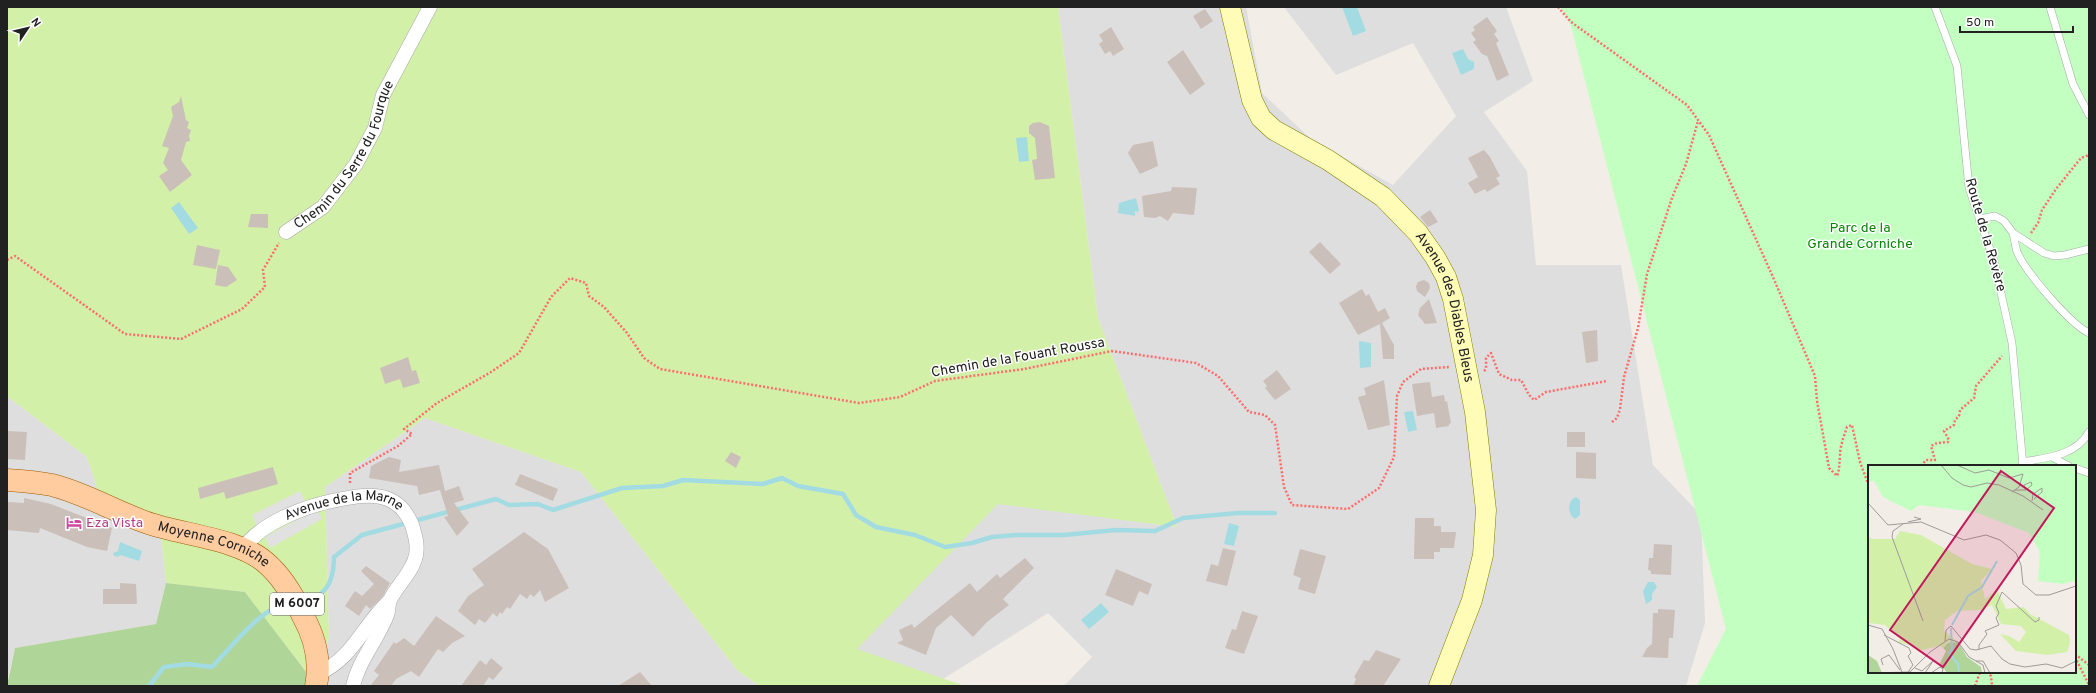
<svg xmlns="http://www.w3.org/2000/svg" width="2096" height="693" font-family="Overpass,sans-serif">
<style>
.residential{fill:#dfdede}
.grass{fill:#d3f0a9}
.forest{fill:#b0d598}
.park{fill:#c2ffc1;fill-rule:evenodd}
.parking{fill:#e1e1e1}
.water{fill:#a3dbe3}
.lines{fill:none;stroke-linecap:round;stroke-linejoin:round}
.stream{stroke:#a3dbe3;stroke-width:4.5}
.building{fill:#cbbfb9}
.service-casing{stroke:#a8a8a8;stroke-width:8}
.minor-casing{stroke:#a8a8a8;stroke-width:15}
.secondary-casing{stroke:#7e8000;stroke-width:21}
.primary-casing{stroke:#9e5b00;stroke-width:23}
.path{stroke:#ff6c6b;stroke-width:2.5;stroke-dasharray:2 2;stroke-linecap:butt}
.service{stroke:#fff;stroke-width:7}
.minor{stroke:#fff;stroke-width:14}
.secondary{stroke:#fffcb8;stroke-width:20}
.primary{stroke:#ffcc9f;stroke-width:22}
.labels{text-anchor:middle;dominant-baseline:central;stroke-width:3;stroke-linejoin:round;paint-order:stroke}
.shield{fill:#fff;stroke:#646464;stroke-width:1}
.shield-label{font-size:13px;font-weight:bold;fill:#212121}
.street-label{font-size:14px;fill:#212121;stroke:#fff}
.park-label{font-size:14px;fill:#038702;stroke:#fff}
.hotel-label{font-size:14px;fill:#b23c85;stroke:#fff;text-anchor:start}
.inset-river{fill:none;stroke:#a3dbe3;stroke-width:2}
.inset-road{fill:none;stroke:#9e9b98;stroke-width:1}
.view{fill:#c2185b;fill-opacity:0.15;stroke:#c2185b;stroke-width:2}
.inset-edge{fill:none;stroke:#212121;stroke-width:2}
</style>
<rect width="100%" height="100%" fill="#f2ede7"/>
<!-- residential -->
<path class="residential" d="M1058,7H1246L1262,93L1311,139L1393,185L1456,116L1413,43L1336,75L1284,7H1506L1533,81L1484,112L1527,171L1536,265H1621L1653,465L1701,515L1705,623L1686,686H1064L1092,657L1048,613L932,686L856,649L998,503L1177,527L1098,318Z
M7,396L87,457L98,491L161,536L166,583L156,624L15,648L7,682Z
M425,418L581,472L738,671L760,686H306L329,638L325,487Z"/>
<!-- grass -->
<path class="grass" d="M7,7H1058L1098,318L1177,527L998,504L857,649L965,686H760L738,671L581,472L425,418L325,487L329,638L310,677L245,592L166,583L161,536L98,491L87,457L7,396Z"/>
<!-- forest -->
<path class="forest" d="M166,583L245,592L310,677L306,686H7L15,648L156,624Z"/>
<!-- park -->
<path class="park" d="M1561,7H2089V686H1697L1726,629L1571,26ZM1869,466H2075V672H1869Z"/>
<!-- parking -->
<path class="parking" d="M300,491L305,501L257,526L252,515Z
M317,509L322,519L270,548L265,537Z"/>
<!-- water -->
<path class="water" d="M1342,7H1357L1366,31L1353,36Z
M1463,49L1468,59L1474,62V69L1461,75L1452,53Z
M1027,137L1029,161L1019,162L1016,138Z
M1136,198L1139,211L1138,212L1135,211V216L1118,213L1119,203Z
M179,202L198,228L189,234L171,208Z
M1359,341L1371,343V367L1360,368Z
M1413,411L1417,430L1408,432L1404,412Z
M1576,497L1580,500V515L1575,519C1567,514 1567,500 1576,497Z
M1229,523L1239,526L1234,546L1224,544Z
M120,542L142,551L139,561L120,555L118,557L114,556L113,553L118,551Z
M1648,582H1654L1657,587L1652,594V600L1646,604L1643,591Z
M1101,603L1109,612L1089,629L1081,620Z"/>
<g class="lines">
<!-- stream -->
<path class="stream" d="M302,599C306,598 313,598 317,596C332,588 334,571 334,557L362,535L496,499L509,505L538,504L553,510L622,488L663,486L683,480L763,484L782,478L798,486L843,494L856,515L876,527L915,535L945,547L972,543L992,537L1016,535H1064L1116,530L1155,531L1183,518L1238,513H1275
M149,686L164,667L187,664L212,667C233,646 259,609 289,602"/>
</g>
<!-- building -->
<path class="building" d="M1205,9L1213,21L1201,29L1193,16Z
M1487,17L1497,31L1494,34L1499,41L1496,43L1509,75L1497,81L1487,56L1482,54L1473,42L1476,40L1471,33L1475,30L1473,27Z
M1111,27L1124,49L1113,56L1110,51L1105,54L1099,44L1103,41L1099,35Z
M1183,50L1205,84L1190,95L1167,62Z
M181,96L186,120L189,122L187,128L191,130L189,136L190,141L186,142L181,160L192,175L170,192L159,176L168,170L163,163L169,148L162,146L173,116L171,107L179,102Z
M1040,122L1049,126L1055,178L1035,180L1032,160L1037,159L1035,138L1029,133V126L1033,123Z
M1153,141L1158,166L1140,174L1128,153L1133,145Z
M1484,150L1490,157L1500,176L1496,178L1500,184L1487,192L1485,189L1475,194L1468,183L1478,177L1468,158Z
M1172,187L1197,188L1194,215L1173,213L1168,221L1160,216L1155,218L1144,217L1142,196L1171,191Z
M1430,210L1438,222L1428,227L1420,217Z
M251,214H268V228L248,227Z
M1320,242L1341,264L1330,274L1309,252Z
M197,245L220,250L216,269L193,265Z
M218,265L228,267L237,280L226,287L215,285Z
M1424,280L1429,283L1430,288L1425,297L1417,291L1416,286L1418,282Z
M1362,289L1366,296L1369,294L1378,312L1385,308L1390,318L1382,323L1394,345V359H1383L1380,324L1358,335L1339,303Z
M1429,299L1437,323L1425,324L1418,315L1420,308Z
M1597,330L1598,361L1586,363L1582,332Z
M408,357L412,371L416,370L420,383L403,388L400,379L385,384L380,368Z
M1277,370L1291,389L1275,400L1265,388L1267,386L1263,381Z
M1384,380L1390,425L1368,430L1358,397L1366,395L1364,388Z
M1430,382L1432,397L1444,395L1445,402L1447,401L1451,423L1449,424V426L1436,428L1434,413L1417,416L1412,384Z
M7,431L27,432L25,460L7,459Z
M1567,432H1585V447H1567Z
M731,452L741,457L736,468L725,461Z
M1576,452L1596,453V479L1576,478Z
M389,457L401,460L399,472L439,465L445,491L459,486L464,500L454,503L469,523L457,536L444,517L448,516L440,490L419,495L417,486L369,478L371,466Z
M273,467L278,484L226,499L224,492L200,499L198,488Z
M520,474L558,489L553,501L515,485Z
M24,498L51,504L112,528L107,551L87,547L40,528L39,533L7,530V502L24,503Z
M1415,518H1434V526H1441V532H1456L1454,548H1440V552H1434V559H1414Z
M524,532L548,549L569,588L545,602L540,590L534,597L530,594L527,599L520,594L510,609L507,607L502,614L500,612L497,617L493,613L485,623L479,619L475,625L458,611L468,596L484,585L472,569Z
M1654,544L1672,545L1671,575L1651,574V571L1648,570L1649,558H1653Z
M1223,548L1236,551L1227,586L1206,581L1211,564L1218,566Z
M1300,549L1326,556L1315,594L1298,589L1301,578L1293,575Z
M1025,558L1034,568L1003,599L1009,605L987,622L973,637L951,615L936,628L926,655L897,643L903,640L899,630L912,624L914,628L970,583L977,592L997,574L1000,578Z
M366,566L390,583L383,596L370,609L366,605L359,616L345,606L355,591L362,596L374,584L361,571Z
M1116,569L1152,584L1148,595L1139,591L1133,606L1105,595Z
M120,583L136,584L137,604H103V589H120Z
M1658,609L1675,610L1673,638H1669L1668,658L1642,657L1647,648L1652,644L1653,613H1658Z
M1242,611L1258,616L1244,654L1225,648L1232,629L1236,630Z
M436,616L465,636L452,643L443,652L438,649L419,677L411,671L396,679L391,686H370L379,675L374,671L394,642L396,644L404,638L414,646Z
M1376,650L1401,659L1383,686H1353L1356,679L1354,677L1364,660L1369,661Z
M491,658L503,668L493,680L489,677L483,686H461L480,660L486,665Z
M640,672L652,686H618Z"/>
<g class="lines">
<defs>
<path id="service" d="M1935,7L1957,66L1969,188L1994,261L2012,343L2023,466
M2050,7L2073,84L2089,115
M1979,219L1995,216L2004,221L2013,233L2044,253L2054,256L2065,255L2089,249
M2013,233C2015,240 2015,248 2018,254C2027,273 2070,324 2089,333
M2052,457L2069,466
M2022,462C2046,458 2076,456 2089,432
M2075,468L2089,473"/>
<g id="minor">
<path id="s1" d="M286,232L323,207L356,164L375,128L383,95L430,7"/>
<path id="s2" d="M243,549C259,524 303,507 332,501C365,494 397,488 412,525C415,535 418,545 416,555C413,572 397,585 390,600C388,604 389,610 387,615C378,639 359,660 353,686"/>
<path d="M318,674C353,658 362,627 388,602"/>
</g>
<g id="secondary">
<path id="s3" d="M1230,7L1252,100L1261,118L1274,130L1328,160L1383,197L1418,233L1435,257L1446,277L1453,299L1475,412L1486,510L1483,555L1472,600L1439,686"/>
</g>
<g id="primary">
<path id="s4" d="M7,480C22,481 37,482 52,485C84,493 114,511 145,522C180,535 237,538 265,562C282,576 294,597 303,616C315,638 321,662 316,686"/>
</g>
</defs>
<!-- service casing -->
<use href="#service" class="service-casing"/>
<!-- minor casing -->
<use href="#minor" class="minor-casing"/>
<!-- secondary casing -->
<use href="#secondary" class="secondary-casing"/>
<!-- primary casing -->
<use href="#primary" class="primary-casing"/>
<!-- path -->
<path class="path" d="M1558,7L1571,22L1687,105L1709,135L1773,277L1815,376L1817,401L1829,468L1837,476C1840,468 1839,464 1840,456C1840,446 1844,436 1847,427L1852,425L1860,462L1869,486
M2031,233L2038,223L2042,210L2056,189L2081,158L2089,155
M7,260L15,256L125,334L181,339L242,309L265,287L263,270L279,243
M1484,371L1486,369V358L1491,353L1499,374L1512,380H1521L1529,395L1534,400L1546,392L1607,381
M1612,422L1617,418L1620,409L1624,377L1638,328L1647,274L1672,198L1686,164L1698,121
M1921,466L1926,460H1935L1931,446L1937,443L1948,442L1949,440L1944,431L1954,425L1955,420L1959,416L1960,410L1974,398L1976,386L2002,356
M350,483V473L398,446L412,434L404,429L437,403L491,372L519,353L551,297L570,278L586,283L589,296L604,307L627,333L644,358L660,369L859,403L900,397L935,381L1024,369L1112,351L1196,363L1218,376L1249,412L1265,415L1275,425L1284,487L1292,505L1348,509L1379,488L1394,457L1397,396L1403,382L1421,369L1449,367
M2075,654L2089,665
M2075,657L2089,685
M1987,672L1991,676L1992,686
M1975,686L1980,672"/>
<!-- service -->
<use href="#service" class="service"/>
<!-- minor -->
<use href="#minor" class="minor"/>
<!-- secondary -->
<use href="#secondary" class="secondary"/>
<!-- primary -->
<use href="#primary" class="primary"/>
</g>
<!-- icons -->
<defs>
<symbol id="hotel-bare" viewBox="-9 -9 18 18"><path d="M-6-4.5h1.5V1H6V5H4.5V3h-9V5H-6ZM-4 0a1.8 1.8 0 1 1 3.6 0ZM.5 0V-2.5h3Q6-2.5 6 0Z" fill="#d1479c" stroke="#fff" stroke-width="2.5" paint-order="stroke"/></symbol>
</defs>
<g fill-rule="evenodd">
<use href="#hotel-bare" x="63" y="512" width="22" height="22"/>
</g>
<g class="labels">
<!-- shield labels -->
<rect class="shield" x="270" y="593" width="54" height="22" rx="3"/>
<g class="shield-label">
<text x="297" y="604">M 6007</text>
</g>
<!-- street labels -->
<g class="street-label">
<text stroke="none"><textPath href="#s1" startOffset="100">Chemin du Serre du Fourque</textPath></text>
<text transform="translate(1985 235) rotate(74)">Route de la Revère</text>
<text stroke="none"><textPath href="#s3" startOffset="392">Avenue des Diables Bleus</textPath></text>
<text transform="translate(1018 358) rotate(-10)">Chemin de la Fouant Roussa</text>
<text stroke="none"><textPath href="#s2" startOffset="115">Avenue de la Marne</textPath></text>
<text stroke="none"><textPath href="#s4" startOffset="218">Moyenne Corniche</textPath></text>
</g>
<!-- park labels -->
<g class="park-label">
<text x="1860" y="228">Parc de la<tspan x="1860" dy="16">Grande Corniche</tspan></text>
</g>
<!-- hotel labels -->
<g class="hotel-label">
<text x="86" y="523">Eza Vista</text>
</g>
</g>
<!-- overview -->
<g transform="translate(1868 465)">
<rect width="208" height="208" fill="#f2ede7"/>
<path d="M32,66L53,70L104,99L124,104L113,116L117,134L129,125L138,144L156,142L162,149L201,170L202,178L199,187L179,190L148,186L132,169L141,171L151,177L158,167L153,161L133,159L124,140L112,145L89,146L77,155L76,166L90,177L80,178L75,183L71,181L50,186L48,182L30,177L32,174L17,160L0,158V71L4,74H27Z" fill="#d3f0a9"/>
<path d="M90,177L99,192L113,202L114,208H79L72,198L78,186L75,183L80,178ZM0,190L9,196L14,208H0Z" fill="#b0d598"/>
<path d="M0,0H208V115L195,119L170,116L172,87L161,68L107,47L51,40L43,46L15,32L6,16L0,17Z" fill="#c2ffc1"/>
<path class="inset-river" d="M84,160L100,131L114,122L129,96M83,163L84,184L81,188L90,199L91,208"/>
<path class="inset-road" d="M73,0L84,13L95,20L103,22L119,18L131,20L155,31L175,45M89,0L107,8L121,5L141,13L155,9M147,25H158L164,20L163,17L156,20L158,25M144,27L151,22L155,9M164,36L165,29L174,23V27L166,34M0,38L20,60L53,57L96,75L118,70L132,75L148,88L153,100L155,119L168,130H181L208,121M40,57L53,54L46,52M35,59L25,66L24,72L55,156M0,160L14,164L25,184L34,207M16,170L41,183L43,188L40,191L45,200L40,207M77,176L78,165L83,161L102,184L108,185L123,181L134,194L142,199L157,202L178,199L194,203L208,196M111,185V180L119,169L117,166L131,160L128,153L131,148L128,141L134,127L167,157L171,155V152M108,196H115L122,208M15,200L13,194L21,190L32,205M47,203L54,206L65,196L57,208M2,208L42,207L62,187L81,174L90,177L101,192L115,200L117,208M63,208L72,202L75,204L74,208"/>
<path class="view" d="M133,6L186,43L75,202L22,165Z"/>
<rect width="208" height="208" class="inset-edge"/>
</g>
<!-- border -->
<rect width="2096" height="693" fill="none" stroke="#212121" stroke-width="16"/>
<!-- north arrow -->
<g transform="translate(28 28) rotate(55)" stroke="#ffffff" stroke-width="3" paint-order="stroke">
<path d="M0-3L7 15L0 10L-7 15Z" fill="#212121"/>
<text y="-6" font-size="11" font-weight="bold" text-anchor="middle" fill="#212121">N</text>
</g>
<!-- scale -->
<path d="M1960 26v6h113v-6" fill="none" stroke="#212121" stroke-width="2"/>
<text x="1966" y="26" font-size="12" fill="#212121" stroke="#ffffff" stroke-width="3" paint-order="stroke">50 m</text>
</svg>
